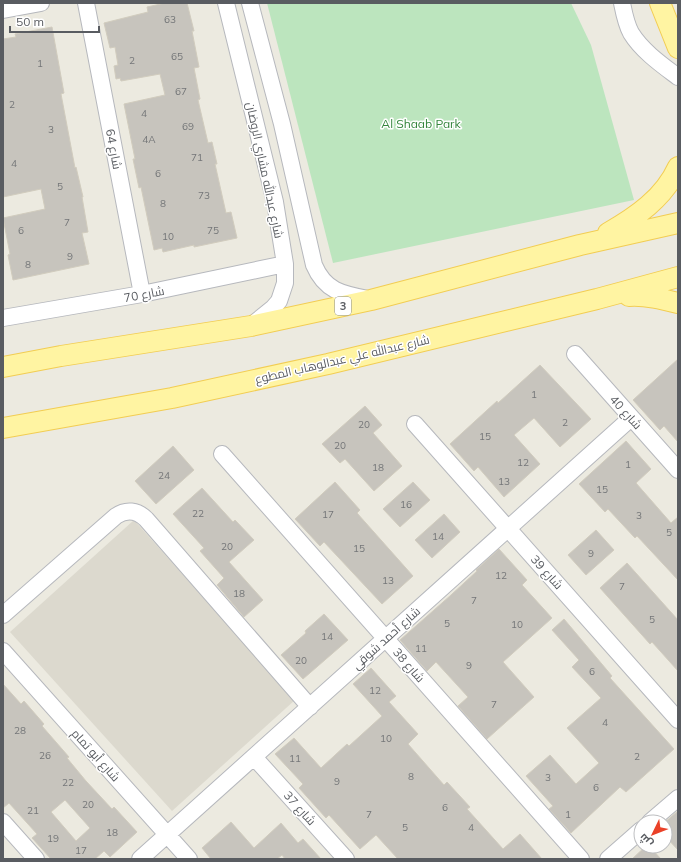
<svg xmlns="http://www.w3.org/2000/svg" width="681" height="862" font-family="Mulish,Cairo,sans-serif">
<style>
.education{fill:#dcd9ce}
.green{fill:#bce5be}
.building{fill:#c7c4bd;stroke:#d1ccbe;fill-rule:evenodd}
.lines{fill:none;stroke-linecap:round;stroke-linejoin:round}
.minor-casing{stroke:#b6b8bd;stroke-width:18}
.major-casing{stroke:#f2cd53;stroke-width:22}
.minor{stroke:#fff;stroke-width:16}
.major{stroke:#fff4a2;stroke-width:20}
.labels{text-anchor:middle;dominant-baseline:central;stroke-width:3;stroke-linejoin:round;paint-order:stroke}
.number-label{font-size:10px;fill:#747678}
.shield{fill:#fff;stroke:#8b8d90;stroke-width:1}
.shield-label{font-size:11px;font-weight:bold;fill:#595c61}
.park-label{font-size:12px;fill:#34853c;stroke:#fff}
.street-label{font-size:12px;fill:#595c61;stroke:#fff}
</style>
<rect width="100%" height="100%" fill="#eceae0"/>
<!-- education -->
<path class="education" d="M134,520L295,700L172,811L10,632Z"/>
<!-- green -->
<path class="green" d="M267,3H571L591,45L634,200L333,263Z"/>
<!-- building -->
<path class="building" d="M165,3H187L194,31H192L199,67L194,68L200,99L198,100L208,143L212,142L217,164H215L226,213L231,212L237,238L194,247V245L163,252L162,248L154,250L141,187L139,188L133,159H135L124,104L165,95L160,74L121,81L120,78L116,79L114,66L118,65L115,47L110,48L104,23L148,12L147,7Z
M52,27L64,93L61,94L75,168L76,167L83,197H82L88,232L82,233L89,264L13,280L8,255L10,254L3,218L45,209L41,189L3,197V39L16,37L15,34Z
M678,359V442L664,426L660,430L633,400Z
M540,365L591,419L560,447L534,418L514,435L540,464L504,497L478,467L474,471L450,444L497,401L498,403Z
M365,406L382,425L373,433L402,466L374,491L345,459L340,463L322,444Z
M626,441L651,469L636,483L671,523L678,517V580L637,536L635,538L608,509L605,512L579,484Z
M173,446L194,470L156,504L135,481Z
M335,482L360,510L357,513L413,576L382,604L324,542L320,546L295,519Z
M413,482L430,500L400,527L383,509Z
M202,488L233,522L235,520L254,540L229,562L263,600L244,617L217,585L224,578L200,551L204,548L173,514Z
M444,514L460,532L432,558L415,540Z
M596,530L614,550L586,575L568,555Z
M499,549L527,580L522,585L552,618L503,662L534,697L487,739L458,706L468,697L436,662L427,671L400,640L451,595L477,571L476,570Z
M627,563L678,620V671L652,642L650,644L600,588Z
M324,614L348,640L303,679L281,655L306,633L305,631Z
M564,619L612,676L610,678L674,749L626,792L620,787L571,833L549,809L553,806L526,776L550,755L576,784L599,763L567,728L601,698L572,667L579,660L552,630Z
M371,668L396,696L389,702L418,734L408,744L444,785L447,782L470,807L467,809L503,849L520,834L542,859H398L376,835L360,849L329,815L326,818L299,788L303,784L275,754L294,738L321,768L347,744L349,746L382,716L353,684Z
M3,684L21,704L24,701L44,724L42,726L69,757L67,758L86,781L112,809L114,807L137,832L110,857L104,851L95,859H51L32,838L37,834L9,803L3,808ZM65,800L90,828L76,841L51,812Z
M678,811V850L665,836V822Z
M231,822L254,848L281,823L298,843L303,839L321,859H285L282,855L277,859H211L202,848Z
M646,846H649L661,859H632Z"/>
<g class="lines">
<defs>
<path id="minor" d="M86,3L142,294
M226,3L275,202L285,264V283L279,301L273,308L252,325
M250,3L282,124L314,265C325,291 342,294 368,299
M622,3C624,13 626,24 631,33C642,51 662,65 678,77
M3,10L41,3
M3,318L142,294L285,264
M575,354L678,470
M415,424L678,720
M222,454L581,859
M3,615L116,516C126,509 137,510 146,519L310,707
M3,651L189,859
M254,757L346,859
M3,822L36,859
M650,822L678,798
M140,859L631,418
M608,859L641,830"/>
<path id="major" d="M660,3L678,48
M608,233C636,217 664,198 678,167
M629,296C646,295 662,299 678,303
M3,367L61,356L251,326L371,300L580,245L678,223
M3,428L172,398L328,364L597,299L678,277"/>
</defs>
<!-- minor casing -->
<use href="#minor" class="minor-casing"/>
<!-- major casing -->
<use href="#major" class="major-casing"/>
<!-- minor -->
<use href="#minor" class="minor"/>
<!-- major -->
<use href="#major" class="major"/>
</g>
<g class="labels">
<!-- number labels -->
<g class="number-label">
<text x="170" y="19">63</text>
<text x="177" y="56">65</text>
<text x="132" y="60">2</text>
<text x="40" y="63">1</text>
<text x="181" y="91">67</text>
<text x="12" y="104">2</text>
<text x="144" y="113">4</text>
<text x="188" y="126">69</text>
<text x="51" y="129">3</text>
<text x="149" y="139">4A</text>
<text x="197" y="157">71</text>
<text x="14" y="163">4</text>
<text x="158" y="173">6</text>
<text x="60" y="186">5</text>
<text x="204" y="195">73</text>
<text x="163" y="203">8</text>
<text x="67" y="222">7</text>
<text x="21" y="230">6</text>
<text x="213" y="230">75</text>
<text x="168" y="236">10</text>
<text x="70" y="256">9</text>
<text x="28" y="264">8</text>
<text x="534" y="394">1</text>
<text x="565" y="422">2</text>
<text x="364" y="424">20</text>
<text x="485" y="436">15</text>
<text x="340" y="445">20</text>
<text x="523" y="462">12</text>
<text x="628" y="464">1</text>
<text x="378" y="467">18</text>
<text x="164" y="475">24</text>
<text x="504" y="481">13</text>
<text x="602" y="489">15</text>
<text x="406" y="504">16</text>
<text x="198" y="513">22</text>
<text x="328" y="514">17</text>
<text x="639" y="515">3</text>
<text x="669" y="532">5</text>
<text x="438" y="536">14</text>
<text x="227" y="546">20</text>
<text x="359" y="548">15</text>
<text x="591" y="553">9</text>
<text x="501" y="575">12</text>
<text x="388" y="580">13</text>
<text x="622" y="586">7</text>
<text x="239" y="593">18</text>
<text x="474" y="600">7</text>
<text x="652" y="619">5</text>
<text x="447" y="623">5</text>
<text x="517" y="624">10</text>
<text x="327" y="636">14</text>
<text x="421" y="648">11</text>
<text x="301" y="660">20</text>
<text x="469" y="665">9</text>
<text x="592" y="671">6</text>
<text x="375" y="690">12</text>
<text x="494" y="704">7</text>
<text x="605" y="722">4</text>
<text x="20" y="730">28</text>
<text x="386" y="738">10</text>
<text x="45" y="755">26</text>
<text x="637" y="756">2</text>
<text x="295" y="758">11</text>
<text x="411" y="776">8</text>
<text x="548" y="777">3</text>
<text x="337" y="781">9</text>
<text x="68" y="782">22</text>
<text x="596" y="787">6</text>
<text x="88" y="804">20</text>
<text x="445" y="807">6</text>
<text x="33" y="810">21</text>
<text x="369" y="814">7</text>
<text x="568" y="814">1</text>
<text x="405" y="827">5</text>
<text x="471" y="827">4</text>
<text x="112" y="832">18</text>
<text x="53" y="838">19</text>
<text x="81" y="850">17</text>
</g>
<!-- shield labels -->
<rect class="shield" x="335" y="297" width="16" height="18" rx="3"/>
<g class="shield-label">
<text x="343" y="306">3</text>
</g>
<!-- park labels -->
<g class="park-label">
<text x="421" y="123">Al Shaab Park</text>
</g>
<!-- street labels -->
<g class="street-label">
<text transform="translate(114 149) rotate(79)">شارع 64</text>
<text transform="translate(265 170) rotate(78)">شارع عبدالله مشاري الروضان</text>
<text transform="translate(144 294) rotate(-11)">شارع 70</text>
<text transform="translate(342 359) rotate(-13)">شارع عبدالله علي عبدالوهاب المطوع</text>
<text transform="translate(626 412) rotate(48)">شارع 40</text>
<text transform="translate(547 572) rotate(48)">شارع 39</text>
<text transform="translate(386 638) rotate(-42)">شارع أحمد شوقي</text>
<text transform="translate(409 665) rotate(49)">شارع 38</text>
<text transform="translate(96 755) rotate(48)">شارع أبو تمام</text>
<text transform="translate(300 808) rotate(48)">شارع 37</text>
</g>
</g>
<!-- border -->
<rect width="681" height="862" fill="none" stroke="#595c61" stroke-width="8"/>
<!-- north arrow -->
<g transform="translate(653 834) rotate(227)"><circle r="19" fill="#ffffff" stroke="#bdbec0"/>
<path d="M0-3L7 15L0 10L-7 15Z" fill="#ea4128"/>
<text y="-6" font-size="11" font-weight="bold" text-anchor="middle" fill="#595c61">ش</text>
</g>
<!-- scale -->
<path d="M10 26v6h89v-6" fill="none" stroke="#595c61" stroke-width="2"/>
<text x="16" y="26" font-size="12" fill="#595c61" stroke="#ffffff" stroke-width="3" paint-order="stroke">50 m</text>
</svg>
